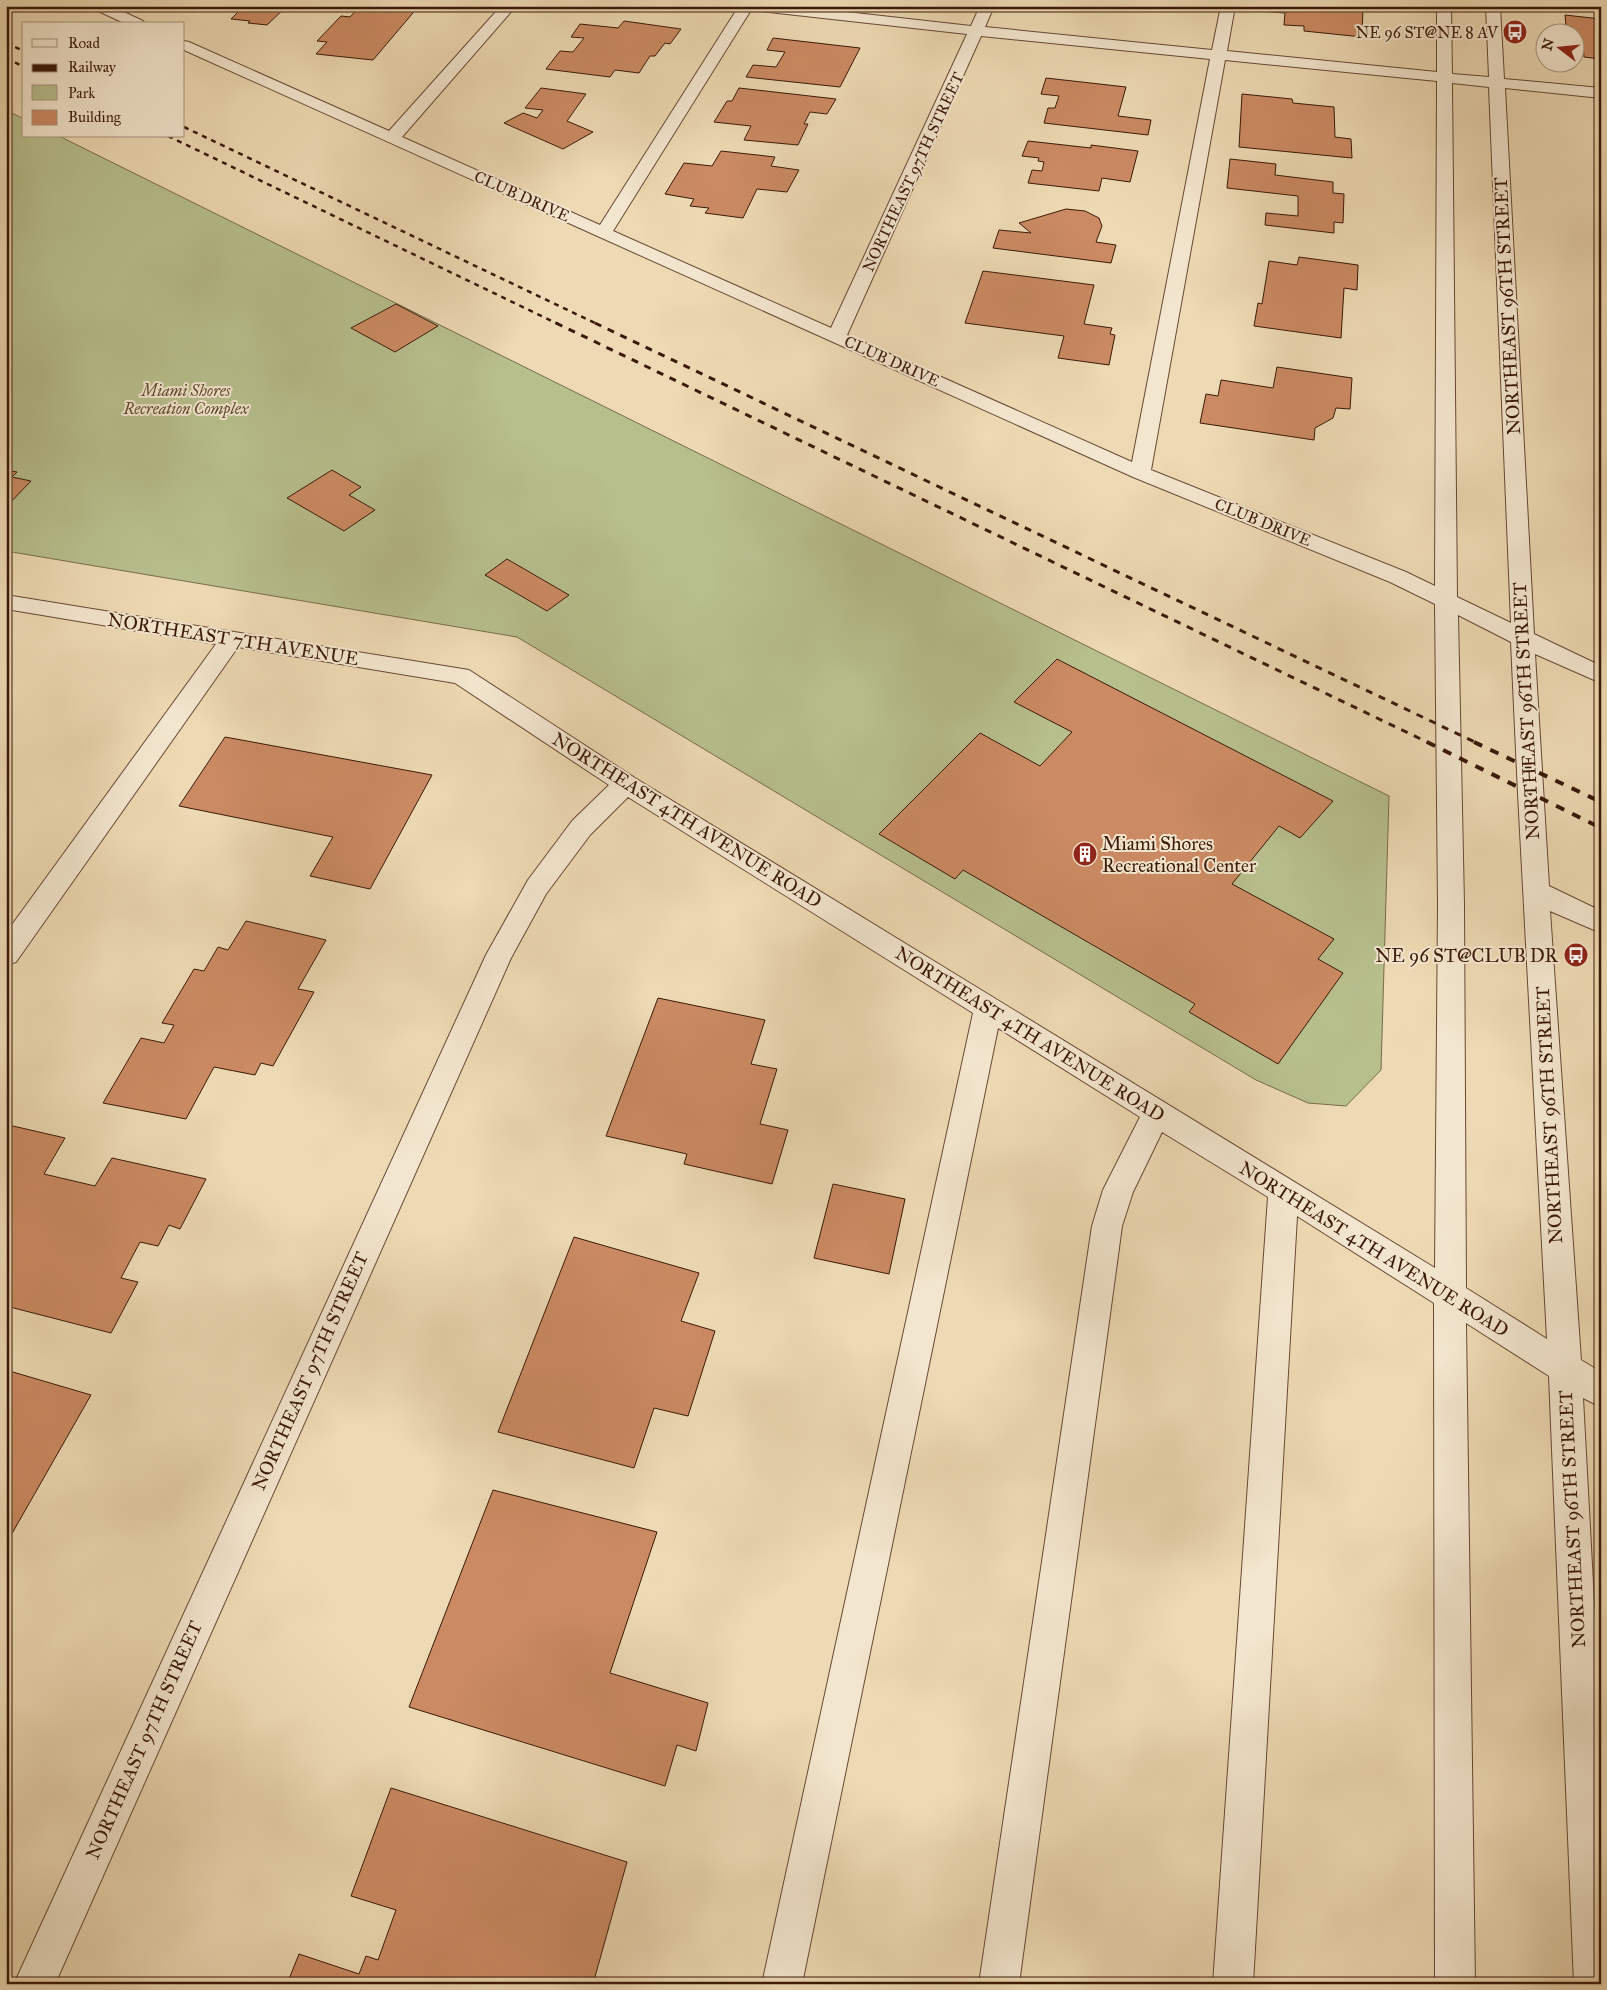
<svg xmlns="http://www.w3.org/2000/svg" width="1607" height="1990" font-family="'IM FELL Great Primer',serif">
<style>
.green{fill:#b7bf8d;stroke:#786c4a}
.building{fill:#cb8a63;stroke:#3a1908}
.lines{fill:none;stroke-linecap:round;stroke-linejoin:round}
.minor-casing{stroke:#674933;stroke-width:2}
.minor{fill:#f3e6ce;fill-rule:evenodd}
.rail-far2{stroke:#3a1908;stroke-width:2.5;stroke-dasharray:5 5;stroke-linecap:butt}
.rail-far1{stroke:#3a1908;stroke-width:3;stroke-dasharray:7 7;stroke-linecap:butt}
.rail{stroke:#3a1908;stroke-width:4;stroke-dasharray:9 9;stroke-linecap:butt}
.labels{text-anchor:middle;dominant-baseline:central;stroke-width:4;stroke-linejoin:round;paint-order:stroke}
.far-poi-label{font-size:16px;fill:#3a1908;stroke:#f3e6ce;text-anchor:end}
.far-street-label{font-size:16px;fill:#3a1908;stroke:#f3e6ce}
.far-park-label{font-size:16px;font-style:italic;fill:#604b30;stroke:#f3e6ce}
.street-label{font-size:19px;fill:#3a1908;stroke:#f3e6ce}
.poi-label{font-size:19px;fill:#3a1908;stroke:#f3e6ce;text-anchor:start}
</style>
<rect width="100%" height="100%" fill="#edd9b3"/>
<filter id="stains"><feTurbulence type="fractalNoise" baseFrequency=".004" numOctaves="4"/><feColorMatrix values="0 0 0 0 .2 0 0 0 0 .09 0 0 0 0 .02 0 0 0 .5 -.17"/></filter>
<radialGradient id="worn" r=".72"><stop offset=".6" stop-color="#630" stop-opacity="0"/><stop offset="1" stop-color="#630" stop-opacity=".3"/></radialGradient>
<!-- green -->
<path class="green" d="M6,110L24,119V136H59L1389,796L1381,1070L1346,1106L1308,1103L1256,1080L517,637L6,551Z"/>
<!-- building -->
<path class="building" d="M210,6H287L267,25L248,23L250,21L231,19L238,12L207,8Z
M360,6L418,7L373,60L316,54L327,42L317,41L341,16L350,17Z
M1105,6H1147L1146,10Z
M1258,6H1376V9L1363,8L1362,37L1304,31V26L1284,25L1285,13L1258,11Z
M1565,15L1601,19V59L1584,57L1583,46L1574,45V32H1572V27L1566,26Z
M624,21L681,29L670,44L665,43L655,56H650L639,73L615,70L610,77L546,69L560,51L573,52L584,38L571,37L580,24L618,28Z
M773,38L860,48L840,87L746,77L753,65L776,67L785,52L767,50Z
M1046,78L1126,87L1118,116L1151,120L1148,135L1044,123L1048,108H1055L1059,96L1041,94Z
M541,88L586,94L567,121L593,132L563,149L504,123L523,113L537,118L543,110L525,108Z
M739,88L836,99L827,114L810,112L804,124H808L798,145L744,140L751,126L714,122L727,101H732Z
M1242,94L1292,99L1293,103L1334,107L1335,137L1351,139L1352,158L1239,147Z
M1028,141L1091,148V145L1138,151L1130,182L1102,178L1099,191L1028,183L1032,170L1042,171L1044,162L1038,161L1039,158L1022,156Z
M1595,143H1601V156H1596Z
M721,151L775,157L771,166L799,170L787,192L757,189L743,218L705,213L709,208L690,206L694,199L665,194L684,163L712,166Z
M1230,159L1276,164L1275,175L1333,182V193L1344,194L1343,223L1334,222V233L1265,225L1266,213L1298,216V196L1227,188Z
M1066,209L1085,211L1099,218L1102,226L1096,242L1116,245L1111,263L993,248L999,230L1031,233L1019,223Z
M1299,257L1358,265L1357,290L1344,288L1341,338L1254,326L1258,303L1262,304L1269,261L1297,265Z
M983,271L1094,285L1084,324L1112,328L1110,334L1115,335L1109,365L1058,358L1064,336L965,323Z
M396,304L438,326L395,352L351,328Z
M1277,367L1352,378L1350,409L1336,408L1333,418L1315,428L1314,440L1200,423L1206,394L1218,396L1221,380L1273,388Z
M6,470L17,472L12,477L31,481L6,507Z
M332,470L361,487L349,495L375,510L344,531L287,498Z
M507,559L569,595L547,611L485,575Z
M1057,659L1333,801L1300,838L1279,826L1232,884L1334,939L1318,959L1343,973L1278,1064L1189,1012L1195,1004L963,870L955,879L879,834L980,733L1040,766L1072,732L1014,702Z
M225,737L432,775L370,889L310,876L333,837L179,806Z
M246,921L326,940L298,989L314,992L273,1066L261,1063L255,1075L214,1067L186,1119L103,1103L141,1038L164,1043L174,1025L162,1023L194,969L204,971L218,947L228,950Z
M658,998L765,1020L751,1064L777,1069L760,1124L788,1130L772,1184L684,1164L687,1154L606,1136Z
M13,1126L65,1138L44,1174L95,1186L112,1158L206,1179L180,1229L169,1225L158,1246L140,1242L121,1278L138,1282L111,1333L6,1306V1136Z
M833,1184L905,1199L889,1274L814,1258Z
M574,1237L699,1273L681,1321L715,1331L688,1416L654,1408L634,1468L498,1432Z
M6,1370L91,1395L6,1544Z
M493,1490L657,1532L610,1673L708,1703L696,1751L677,1745L665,1786L409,1707Z
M391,1788L627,1862L593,1984H287L299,1954L359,1974L366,1956L378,1960L396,1910L351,1896Z"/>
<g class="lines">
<defs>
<path id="minor" d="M92,6H111L143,21L145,24H126L94,9Z
M501,6H516L402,137L600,225L739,6H793L971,26L980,6H994L985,27L1212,50L1221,6H1235L1227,51L1437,72V6H1451L1452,74L1489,77L1486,6H1500L1504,79L1601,88V98L1505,88L1534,634L1601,666V683L1535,654L1549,886L1601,911V933L1550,911L1581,1360L1601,1372V1407L1583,1398L1601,1732V1984H1574L1549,1376L1466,1323L1475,1984H1435L1434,1303L1297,1216L1253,1984H1213L1268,1197L1162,1132L1133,1192L1122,1226L1019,1984H979L1092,1226L1103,1190L1140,1117L998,1028L802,1984H762L973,1013L628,797L590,835L546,894L511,958L55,1984H14L486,955L528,880L572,821L609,785L455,683L238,647L16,962L6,965V933L216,644L6,609V595L469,670L635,778L1435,1268L1438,904L1435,604L1390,582L1133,477L184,50V41L189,42L389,131ZM751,10L967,34L831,328L613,231ZM981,36L1210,59L1132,462L847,335ZM1225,60L1437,81L1435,586L1406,572L1151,470ZM1452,83L1489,87L1511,623L1457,597ZM1458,615L1511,642L1518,794L1547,1339L1466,1288L1464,904Z"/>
</defs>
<!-- minor casing -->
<use href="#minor" class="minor-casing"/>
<!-- minor -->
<use href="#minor" class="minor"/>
<!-- rail-far2 -->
<path class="rail-far2" d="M6,43L24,51
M6,58L24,67
M184,127L597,324
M168,136L558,324"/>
<!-- rail-far1 -->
<path class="rail-far1" d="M556,323L1429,743
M595,323L1477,743"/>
<!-- rail -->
<path class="rail" d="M1427,742L1601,828
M1474,742L1601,802"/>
</g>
<!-- icons -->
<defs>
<symbol id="bus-disc" viewBox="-11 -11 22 22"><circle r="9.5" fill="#8f2418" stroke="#f3e6ce"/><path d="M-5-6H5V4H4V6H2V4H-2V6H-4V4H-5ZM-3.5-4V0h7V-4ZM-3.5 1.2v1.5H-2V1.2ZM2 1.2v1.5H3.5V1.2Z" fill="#fff"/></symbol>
<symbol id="building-disc" viewBox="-11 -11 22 22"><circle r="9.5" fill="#8f2418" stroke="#f3e6ce"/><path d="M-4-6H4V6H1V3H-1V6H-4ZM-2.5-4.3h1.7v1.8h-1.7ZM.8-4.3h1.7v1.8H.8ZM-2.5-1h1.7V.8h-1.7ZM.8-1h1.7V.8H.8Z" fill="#fff"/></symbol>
</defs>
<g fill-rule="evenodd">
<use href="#bus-disc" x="1501" y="18" width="28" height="28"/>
<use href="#building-disc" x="1071" y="840" width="28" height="28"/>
<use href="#bus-disc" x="1562" y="941" width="28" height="28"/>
</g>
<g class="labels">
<!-- far-poi labels -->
<g class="far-poi-label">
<text x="1498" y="32">NE 96 ST@NE 8 AV</text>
</g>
<!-- far-street labels -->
<g class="far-street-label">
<text transform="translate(913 172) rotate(-65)">NORTHEAST 97TH STREET</text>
<text transform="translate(522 196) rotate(24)">CLUB DRIVE</text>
<text transform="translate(892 361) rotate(24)">CLUB DRIVE</text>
<text transform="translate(1263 522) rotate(22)">CLUB DRIVE</text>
</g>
<!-- far-park labels -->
<g class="far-park-label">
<text x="186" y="390">Miami Shores<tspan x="186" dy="18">Recreation Complex</tspan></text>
</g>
<!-- street labels -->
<g class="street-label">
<text transform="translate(1507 306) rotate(-93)">NORTHEAST 96TH STREET</text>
<text transform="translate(233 639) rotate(9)">NORTHEAST 7TH AVENUE</text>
<text transform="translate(1526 711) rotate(-93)">NORTHEAST 96TH STREET</text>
<text transform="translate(687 820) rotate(32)">NORTHEAST 4TH AVENUE ROAD</text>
<text transform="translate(1030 1034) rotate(32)">NORTHEAST 4TH AVENUE ROAD</text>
<text transform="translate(1549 1115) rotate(-93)">NORTHEAST 96TH STREET</text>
<text transform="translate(1374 1249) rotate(32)">NORTHEAST 4TH AVENUE ROAD</text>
<text transform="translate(310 1371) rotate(-66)">NORTHEAST 97TH STREET</text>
<text transform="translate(1572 1519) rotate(-93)">NORTHEAST 96TH STREET</text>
<text transform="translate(144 1740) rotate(-66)">NORTHEAST 97TH STREET</text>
</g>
<!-- poi labels -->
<g class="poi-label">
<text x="1102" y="843">Miami Shores<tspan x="1102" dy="22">Recreational Center</tspan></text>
<text x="1558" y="955" text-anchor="end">NE 96 ST@CLUB DR</text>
</g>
</g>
<!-- margin -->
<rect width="1607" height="1990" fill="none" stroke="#edd9b3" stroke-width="25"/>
<rect x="8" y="8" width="1592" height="1975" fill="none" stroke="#3a1908" stroke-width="2.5"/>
<rect x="12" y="12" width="1582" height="1965" fill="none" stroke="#3a1908"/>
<!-- legend -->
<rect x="22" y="22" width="162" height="115" fill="#f3e6ce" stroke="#a9947f"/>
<rect x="32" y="39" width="25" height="8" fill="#f3e6ce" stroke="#a9947f"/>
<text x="68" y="48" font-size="15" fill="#3a1908">Road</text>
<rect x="32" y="64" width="25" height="8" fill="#3a1908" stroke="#a9947f"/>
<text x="68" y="72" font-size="15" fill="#3a1908">Railway</text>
<rect x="32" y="85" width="25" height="15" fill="#b7bf8d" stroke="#a9947f"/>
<text x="68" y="98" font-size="15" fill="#3a1908">Park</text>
<rect x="32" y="110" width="25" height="15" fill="#cb8a63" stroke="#a9947f"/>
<text x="68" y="122" font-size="15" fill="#3a1908">Building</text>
<!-- north arrow -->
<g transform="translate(1560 48) rotate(286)"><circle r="24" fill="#f3e6ce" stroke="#a9947f"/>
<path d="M0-4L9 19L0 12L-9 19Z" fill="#8f2418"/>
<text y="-8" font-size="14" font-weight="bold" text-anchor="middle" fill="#3a1908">N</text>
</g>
<rect width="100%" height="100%" filter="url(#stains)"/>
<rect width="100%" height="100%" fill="url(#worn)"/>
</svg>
